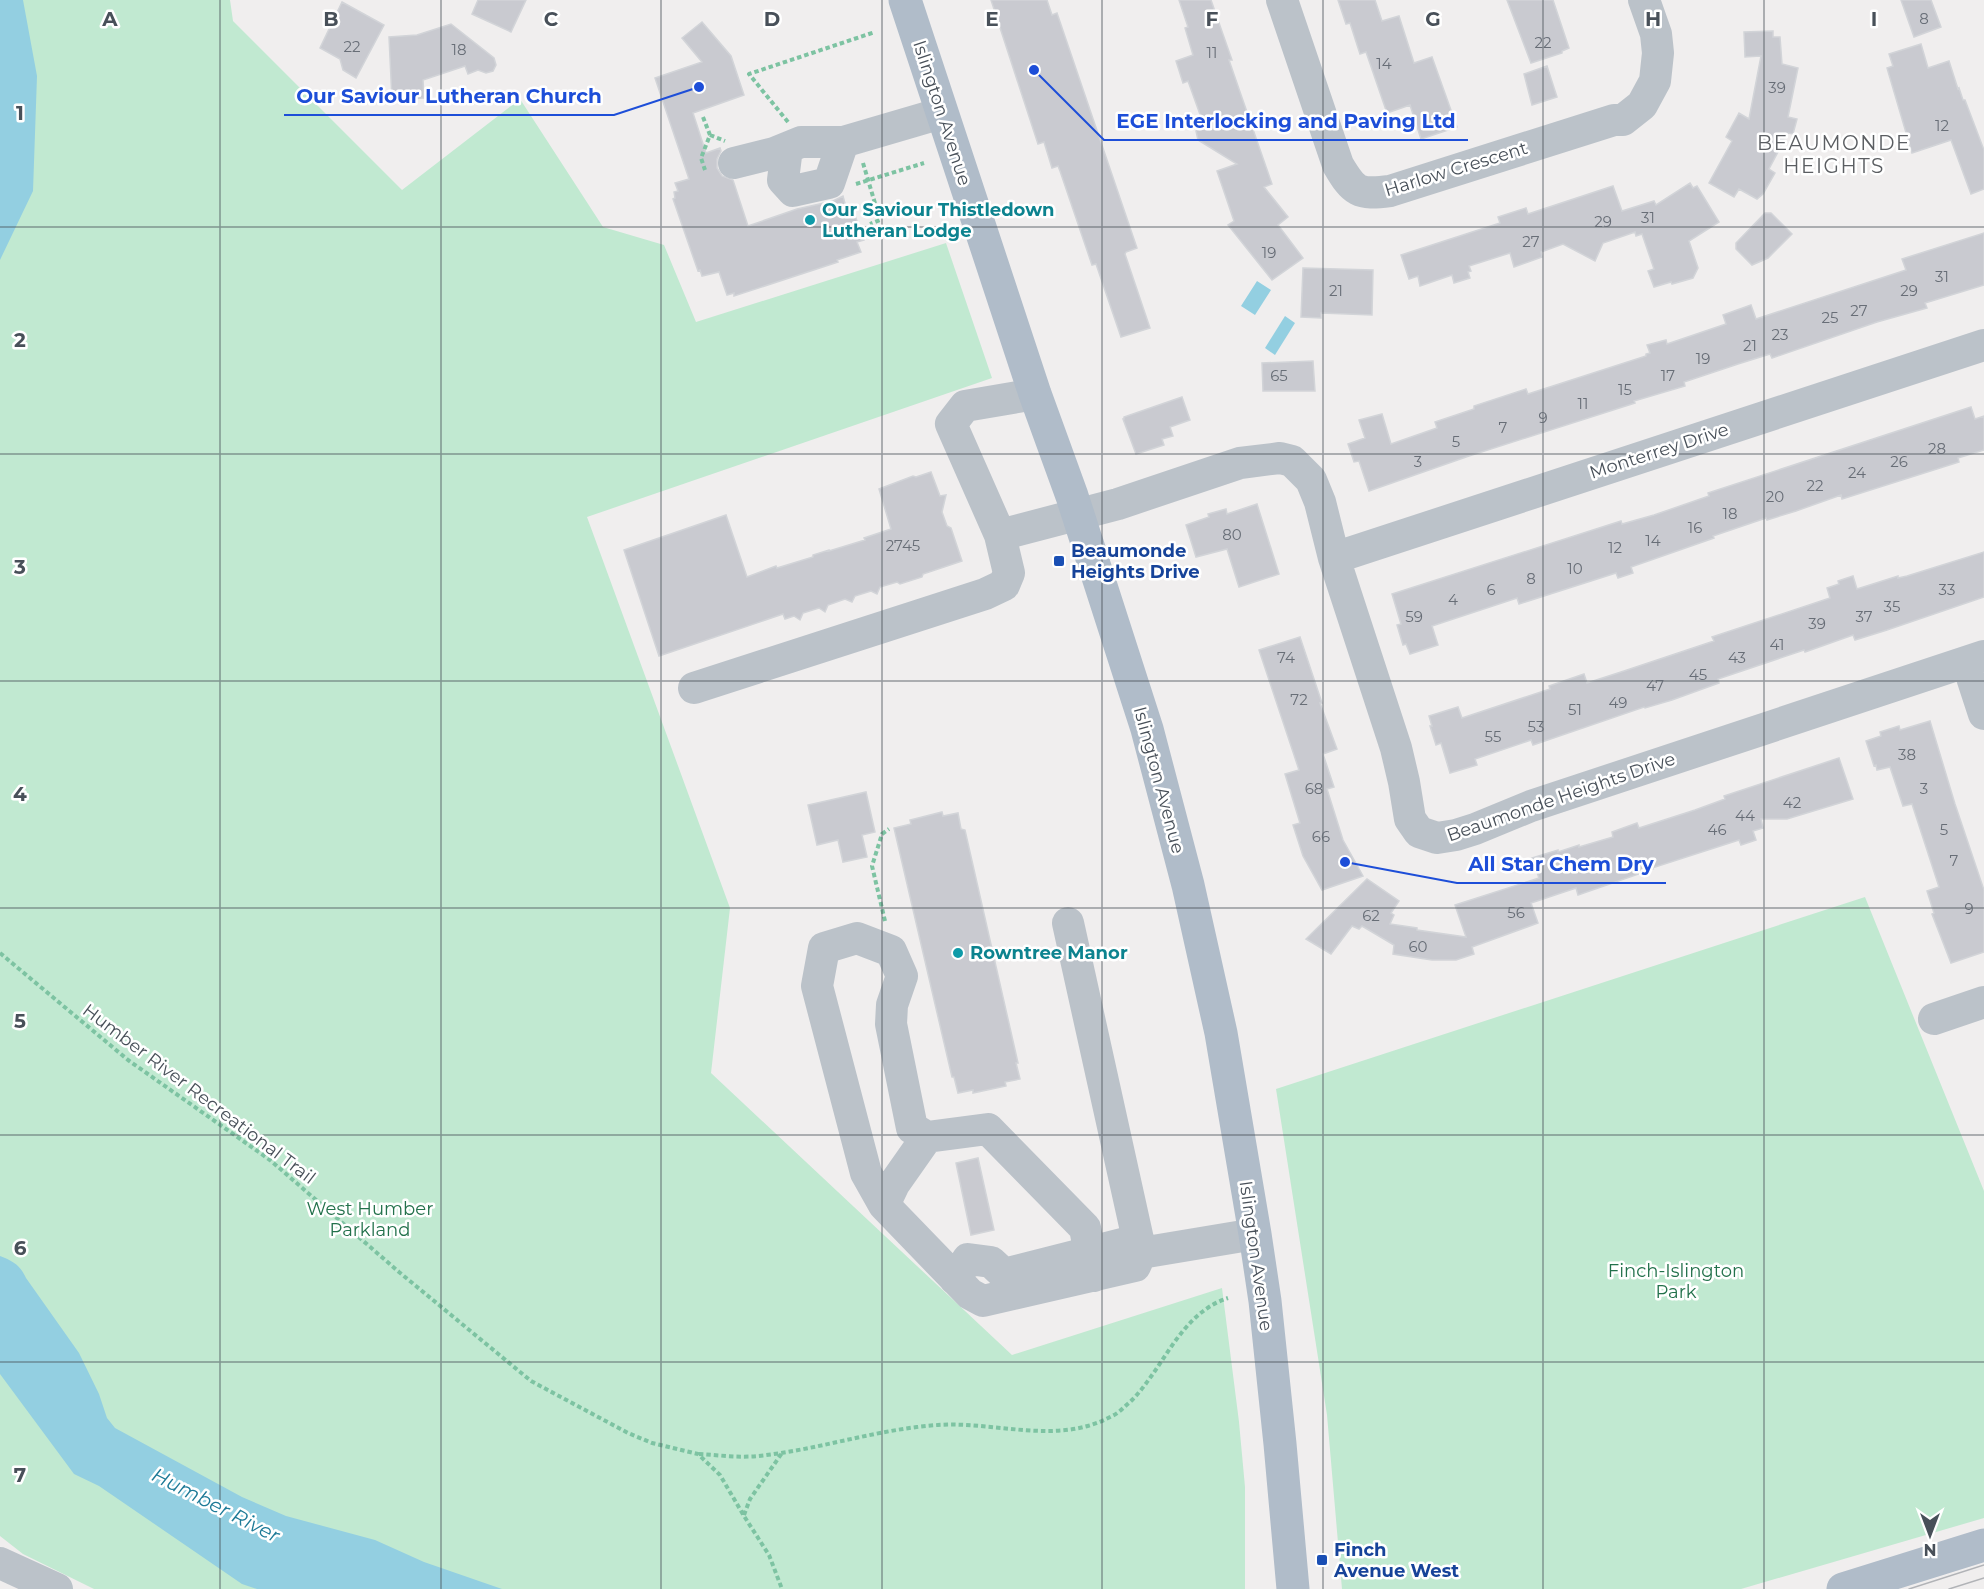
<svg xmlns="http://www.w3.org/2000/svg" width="1984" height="1589" font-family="Montserrat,sans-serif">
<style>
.green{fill:#c1e9d1}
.water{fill:#93cfe1}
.building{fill:#c9cad0;stroke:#d2d4d8;stroke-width:1.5}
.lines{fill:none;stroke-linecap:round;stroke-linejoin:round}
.path{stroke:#7dc3a2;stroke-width:4;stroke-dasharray:4.5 3;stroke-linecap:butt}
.minor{stroke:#bbc2c9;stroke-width:32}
.major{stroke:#b0bcc9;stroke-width:33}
.tram{stroke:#b1b3b7;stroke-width:1.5}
.grid{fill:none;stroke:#485059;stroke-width:1.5;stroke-opacity:0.55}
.culture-dot{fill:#0f9aa8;stroke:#fff;stroke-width:2}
.transit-dot{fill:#1a4fb4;stroke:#fff;stroke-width:2}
.labels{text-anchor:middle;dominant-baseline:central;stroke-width:5;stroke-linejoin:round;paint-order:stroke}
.number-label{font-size:15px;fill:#686e77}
.street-label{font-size:18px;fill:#485059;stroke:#fff}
.culture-label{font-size:18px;font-weight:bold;fill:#0d838f;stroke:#fff;text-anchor:start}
.transit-label{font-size:18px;font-weight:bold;fill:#164399;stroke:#fff;text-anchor:start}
.park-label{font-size:18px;fill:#22714b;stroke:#fff}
.neighbourhood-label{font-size:20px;letter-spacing:1.5px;fill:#5b5e62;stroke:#fff}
.water-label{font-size:20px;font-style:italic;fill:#1d7a97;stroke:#fff}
.grid-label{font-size:20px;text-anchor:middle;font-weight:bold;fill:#485059;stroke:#fff;stroke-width:5;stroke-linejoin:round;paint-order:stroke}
.leader{fill:none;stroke:#1d4ed8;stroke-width:2}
.callout-dot{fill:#1d4ed8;stroke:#fff;stroke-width:2}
.callout-label{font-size:20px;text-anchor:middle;font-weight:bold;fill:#1d4ed8;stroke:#fff;stroke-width:5;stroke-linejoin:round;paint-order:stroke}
</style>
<rect width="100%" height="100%" fill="#f0eeee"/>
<!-- green -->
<path class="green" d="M0,0H230L233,21L402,190L520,99L603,227L664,245L696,322L946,243L992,378L587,517L730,908L711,1073L1012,1355L1222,1288L1239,1422L1245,1487V1589H94L23,1554L0,1536Z
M1865,897L1984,1191V1518L1741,1589H1342L1327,1415L1276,1089Z"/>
<!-- water -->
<path class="water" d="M0,0H23L37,76L33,191L0,260Z
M1257,281L1271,290L1255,315L1241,306Z
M1285,316L1295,323L1275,355L1265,348Z
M0,1256C13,1261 20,1265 26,1278L79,1353L99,1394L107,1418L115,1428L242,1497L286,1516L375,1540L424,1562L502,1589H257L242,1584L99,1486L74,1474L0,1374Z"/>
<!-- building -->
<path class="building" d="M478,0H526L511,32L472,14Z
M991,0H1047L1052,15L1057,13L1137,248L1126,252L1125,254L1150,328L1121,337L1096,264L1092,265L1060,171L1058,166L1052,168L1044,142L1038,144Z
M1179,0H1211L1232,60H1229L1239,89L1272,184L1264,187L1288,217L1278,225L1303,258L1272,280L1228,225L1234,221L1217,171L1237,164L1198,140L1196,131L1202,120L1188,81L1183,83L1176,61L1193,55L1185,28L1188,27Z
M1338,0H1375L1382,21L1399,16L1414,63L1432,57L1457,127L1421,139L1410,105L1387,113L1366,52L1360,54L1350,23L1346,24Z
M1507,0H1553L1569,48L1562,51V53L1531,63Z
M1901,0H1931L1941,27L1914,37Z
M342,2L384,25L356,78L343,70L340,59L320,48Z
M702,22L731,56L744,95L693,113L706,153L720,148L721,151L717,159V168L722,176L733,180L748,226L797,209L833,201L843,196L846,207L851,205L864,240L857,242L861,252L837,260L838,262L734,296V293L727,295L719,272L702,276L700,270L698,271L673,199L675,198L674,192L678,191L675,183L689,179L655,78L702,62L682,38Z
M451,24L494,58L496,65L493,71L486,73L478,70L468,74L465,66L423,80L424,98L392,100L389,37L417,35Z
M1773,31V37H1780L1782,64L1798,68L1788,117L1797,119L1793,134L1788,133L1769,169L1775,173L1763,194L1757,199L1739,189L1734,197L1709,183L1732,141L1726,137L1739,113L1749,119L1761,56L1745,57L1744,32Z
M1921,44L1928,68L1949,61L1958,89L1959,88L1963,100H1965L1984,150V189L1971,194L1951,140L1912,153L1887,68L1893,66L1889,54Z
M1547,66L1557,97L1532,105L1524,74Z
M1690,183L1693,188L1697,186L1719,222L1689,241L1698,268L1693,278L1672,284L1671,282L1654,287L1648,271L1654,269L1642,234L1636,236L1635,232L1603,243L1595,261L1563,244L1541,252L1542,257L1514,267L1510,253L1469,266L1471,271L1468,272L1470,278L1454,283L1452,275L1420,286L1418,276L1409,279L1401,255L1500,223L1498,217L1526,208L1528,214L1613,186L1622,211L1654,201L1656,205Z
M1765,213H1771L1792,234L1768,258L1752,265L1736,249V243Z
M1984,233V285L1925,303L1927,308L1877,322L1772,358L1770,354L1738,364L1684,382L1685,386L1634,401L1635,403L1469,456L1369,491L1359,461L1354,462L1348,444L1365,438L1359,420L1382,414L1391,444L1437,428L1435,422L1474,409V406L1526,389L1528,394L1646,356V354L1650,353L1647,345L1666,340L1667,344L1726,324L1723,315L1751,305L1756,319L1906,270L1902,259Z
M1303,268L1373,270L1372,315L1321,313V318L1301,317Z
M1313,361L1315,391H1263L1262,363Z
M1182,397L1190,420L1170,427L1173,436L1162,439L1164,445L1136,454L1123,419H1124V417Z
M1971,407L1975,419L1984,416V450L1958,458L1959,462L1842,499L1841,495L1796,511L1767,520L1766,518L1713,536L1714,538L1631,567L1633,573L1618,578L1616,573L1519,604L1517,598L1432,626L1438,645L1410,654L1406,644L1403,645L1397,625L1401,624L1392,594L1621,521L1622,524L1654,515L1709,496L1708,493Z
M931,472L940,496L946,495L942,512L947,526L951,528L962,561L923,574L922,577L900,584L897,582L880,587L877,594L871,591L855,596L852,602L845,599L828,605L825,612L819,608L803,613L800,620L794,616L785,619L783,614L659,656L624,550L726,515L747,577L776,566L777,568L813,557V555L829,550V551L865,540L864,538L891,529L879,489L913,476L916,477Z
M1257,504L1279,574L1239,587L1227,549L1196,557L1186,525L1209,517L1208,514L1226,509L1227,514Z
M1984,552V597L1887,630L1855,640L1853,635L1805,652L1804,650L1718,679L1719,683L1672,700L1645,708L1644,707L1533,745L1531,740L1475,759L1477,765L1450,773L1441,743L1436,745L1430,726H1432L1429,716L1458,707L1462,718L1550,689L1549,686L1584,674L1587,683L1624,671L1714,641L1712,637L1830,598L1827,588L1839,584L1838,581L1853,576L1857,589L1898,576V578L1907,576Z
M1300,637L1322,703H1320L1337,749L1323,754L1334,787L1327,789L1343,840L1363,876L1322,890L1303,856L1293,825L1300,823L1285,774L1299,770L1259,650Z
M1930,721L1955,804L1984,890V952L1951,963L1932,914L1934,913L1927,891L1939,887L1912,804L1903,806L1890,767L1877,770L1876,765L1874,766L1866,741L1881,736L1880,732L1899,726L1900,730Z
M1839,758L1853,799L1787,819H1761L1763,828L1753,831L1756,840L1741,845L1739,840L1652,868L1653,869L1578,895L1576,888L1531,903L1538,923L1472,947L1474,954L1456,960H1432L1393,954L1394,945L1362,926L1359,929L1352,926L1331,954L1306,939L1367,879L1399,901L1391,913L1394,915L1390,924L1417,928V930L1466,937L1455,905L1539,878L1532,858L1558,850V852L1579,845V847L1613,837L1612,832L1637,823L1639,828L1695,810L1725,799L1724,796Z
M866,792L875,832L862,835L867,857L843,862L838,840L817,845L808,805Z
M942,812L943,816L958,813L961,829L965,830L1018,1063H1016L1020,1079L1005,1082L1006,1086L973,1093V1090L958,1093L954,1077H952L894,828L911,824L910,820Z
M978,1158L994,1230L971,1235L956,1163Z"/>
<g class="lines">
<!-- path -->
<path class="path" d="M703,117L710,135L701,158L705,170
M788,122L749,74L875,32
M710,135L725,141
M863,163L880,220L870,224
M856,184L924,163
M885,921L872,866L882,834L889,829
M0,953L128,1060L270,1160L399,1272L531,1381L628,1433L652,1443L698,1454L720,1475L744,1516L769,1555L782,1589
M699,1454C718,1455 739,1458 758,1456C818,1450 877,1429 938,1425C996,1421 1058,1446 1112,1416C1119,1413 1124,1407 1130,1402C1164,1369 1179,1314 1228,1298
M744,1515L750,1499L782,1453"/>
<!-- minor -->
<path class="minor" d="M1282,0L1338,165C1354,192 1358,195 1390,191L1614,120H1623L1642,105L1655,81L1658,53L1656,34L1644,0
M787,148L783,180L793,191L829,183L843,142
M734,163L774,153L801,142H843L942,113
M1000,535L1118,504L1240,463L1280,458L1292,461L1311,480L1320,502L1334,558L1396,748L1404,782L1410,819L1419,832L1437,838L1456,835L1475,829L1531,806L1984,656
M1334,558L1984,345
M1967,662L1984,714
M694,688L985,594L1004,585L1009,573L1000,535L951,424L965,406L1035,394
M1068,923L1141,1253L1135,1266L983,1301L970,1294L884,1205L894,1184L927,1137L988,1129L1085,1228L1094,1276
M1934,1019L1984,1002
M884,1205L866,1173L817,986L824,948L857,938L891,951L902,976L892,1005L891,1024L912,1128L927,1137
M955,1279L968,1259L991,1262L1004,1274L1126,1243L1141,1253L1255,1234
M0,1563L57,1589"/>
<!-- major -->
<path class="major" d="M905,0L1035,394L1072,496L1147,729L1188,885L1221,1033L1255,1234L1265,1301L1280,1444L1293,1589
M1843,1589L1984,1545"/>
<!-- tram -->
<path class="tram" d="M1909,1589L1984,1565
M1949,1589L1984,1578"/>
</g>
<!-- grid -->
<path class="grid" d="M220,0V1589M441,0V1589M661,0V1589M882,0V1589M1102,0V1589M1323,0V1589M1543,0V1589M1764,0V1589M0,227H1984M0,454H1984M0,681H1984M0,908H1984M0,1135H1984M0,1362H1984"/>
<!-- markers -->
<g class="culture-dot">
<circle cx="810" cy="220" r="6"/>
<circle cx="958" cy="953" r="6"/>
</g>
<g class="transit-dot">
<rect x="1053" y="555" width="12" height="12" rx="3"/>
<rect x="1316" y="1554" width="12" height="12" rx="3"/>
</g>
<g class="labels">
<!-- number labels -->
<g class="number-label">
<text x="1924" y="18">8</text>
<text x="1543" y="42">22</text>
<text x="352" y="46">22</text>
<text x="459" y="49">18</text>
<text x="1212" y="52">11</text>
<text x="1384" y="63">14</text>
<text x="1777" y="87">39</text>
<text x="1942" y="125">12</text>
<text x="1648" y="217">31</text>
<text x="1603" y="221">29</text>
<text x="1531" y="241">27</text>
<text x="1269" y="252">19</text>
<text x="1942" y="276">31</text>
<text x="1336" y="290">21</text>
<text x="1909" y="290">29</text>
<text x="1859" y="310">27</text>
<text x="1830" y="317">25</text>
<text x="1780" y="334">23</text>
<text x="1750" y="345">21</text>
<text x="1703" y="358">19</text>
<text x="1279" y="375">65</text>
<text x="1668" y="375">17</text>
<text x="1625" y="389">15</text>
<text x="1583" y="403">11</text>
<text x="1543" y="417">9</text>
<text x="1503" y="427">7</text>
<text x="1456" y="441">5</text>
<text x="1937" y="448">28</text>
<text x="1418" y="461">3</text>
<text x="1899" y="461">26</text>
<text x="1857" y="472">24</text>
<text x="1815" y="485">22</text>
<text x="1775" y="496">20</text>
<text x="1730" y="513">18</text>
<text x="1695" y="527">16</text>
<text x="1232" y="534">80</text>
<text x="1653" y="540">14</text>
<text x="903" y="545">2745</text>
<text x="1615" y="547">12</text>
<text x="1575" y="568">10</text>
<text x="1531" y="578">8</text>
<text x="1491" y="589">6</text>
<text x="1947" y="589">33</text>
<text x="1453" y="599">4</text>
<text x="1892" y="606">35</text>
<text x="1414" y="616">59</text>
<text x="1864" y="616">37</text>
<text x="1817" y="623">39</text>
<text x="1777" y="644">41</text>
<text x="1286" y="657">74</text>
<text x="1737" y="657">43</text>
<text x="1698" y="674">45</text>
<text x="1655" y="685">47</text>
<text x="1299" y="699">72</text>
<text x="1618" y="702">49</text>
<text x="1575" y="709">51</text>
<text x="1536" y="726">53</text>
<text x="1493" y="736">55</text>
<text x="1907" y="754">38</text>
<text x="1314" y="788">68</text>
<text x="1924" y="788">3</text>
<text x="1792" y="802">42</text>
<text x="1745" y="815">44</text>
<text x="1717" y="829">46</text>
<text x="1944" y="829">5</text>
<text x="1321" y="836">66</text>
<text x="1954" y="860">7</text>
<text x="1969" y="908">9</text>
<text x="1516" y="912">56</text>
<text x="1371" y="915">62</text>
<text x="1418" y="946">60</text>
</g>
<!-- street labels -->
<g class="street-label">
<text transform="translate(942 113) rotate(72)">Islington Avenue</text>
<text transform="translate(1456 169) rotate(-17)">Harlow Crescent</text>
<text transform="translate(1659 451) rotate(-18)">Monterrey Drive</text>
<text transform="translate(1159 780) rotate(75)">Islington Avenue</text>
<text transform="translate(1561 797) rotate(-19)">Beaumonde Heights Drive</text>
<text transform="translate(199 1094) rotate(37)">Humber River Recreational Trail</text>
<text transform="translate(1256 1256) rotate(82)">Islington Avenue</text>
</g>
<!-- culture labels -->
<g class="culture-label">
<text x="822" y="210">Our Saviour Thistledown<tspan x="822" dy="21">Lutheran Lodge</tspan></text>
<text x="970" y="953">Rowntree Manor</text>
</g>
<!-- transit labels -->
<g class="transit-label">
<text x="1071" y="551">Beaumonde<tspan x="1071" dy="21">Heights Drive</tspan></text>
<text x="1334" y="1550">Finch<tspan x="1334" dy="21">Avenue West</tspan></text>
</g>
<!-- park labels -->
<g class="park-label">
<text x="370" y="1209">West Humber<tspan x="370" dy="21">Parkland</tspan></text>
<text x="1676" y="1271">Finch-Islington<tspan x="1676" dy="21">Park</tspan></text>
</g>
<!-- neighbourhood labels -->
<g class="neighbourhood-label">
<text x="1834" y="143">BEAUMONDE<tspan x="1834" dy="23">HEIGHTS</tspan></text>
</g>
<!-- water labels -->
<g class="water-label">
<text transform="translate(216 1505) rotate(27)">Humber River</text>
</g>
</g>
<g class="grid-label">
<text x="110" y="26">A</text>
<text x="331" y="26">B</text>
<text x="551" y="26">C</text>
<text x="772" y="26">D</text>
<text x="992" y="26">E</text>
<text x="1212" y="26">F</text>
<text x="1433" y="26">G</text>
<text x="1653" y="26">H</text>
<text x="1874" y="26">I</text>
<text x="20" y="120">1</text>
<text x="20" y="347">2</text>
<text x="20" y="574">3</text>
<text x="20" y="801">4</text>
<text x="20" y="1028">5</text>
<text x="20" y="1255">6</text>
<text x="20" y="1482">7</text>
</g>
<!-- callouts -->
<path class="leader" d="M699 87L614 115H284M1034 70L1104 140H1468M1345 862L1457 883H1666"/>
<g class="callout-dot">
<circle cx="699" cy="87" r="6"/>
<circle cx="1034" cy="70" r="6"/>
<circle cx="1345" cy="862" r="6"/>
</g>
<g class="callout-label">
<text x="449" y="103">Our Saviour Lutheran Church</text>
<text x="1286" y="128">EGE Interlocking and Paving Ltd</text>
<text x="1561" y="871">All Star Chem Dry</text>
</g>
<!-- north arrow -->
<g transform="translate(1930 1535) rotate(180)" stroke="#ffffff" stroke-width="4.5" paint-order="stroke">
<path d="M0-4.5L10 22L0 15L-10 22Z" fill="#485059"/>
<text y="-9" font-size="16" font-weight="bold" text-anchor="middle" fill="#485059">N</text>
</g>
</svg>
